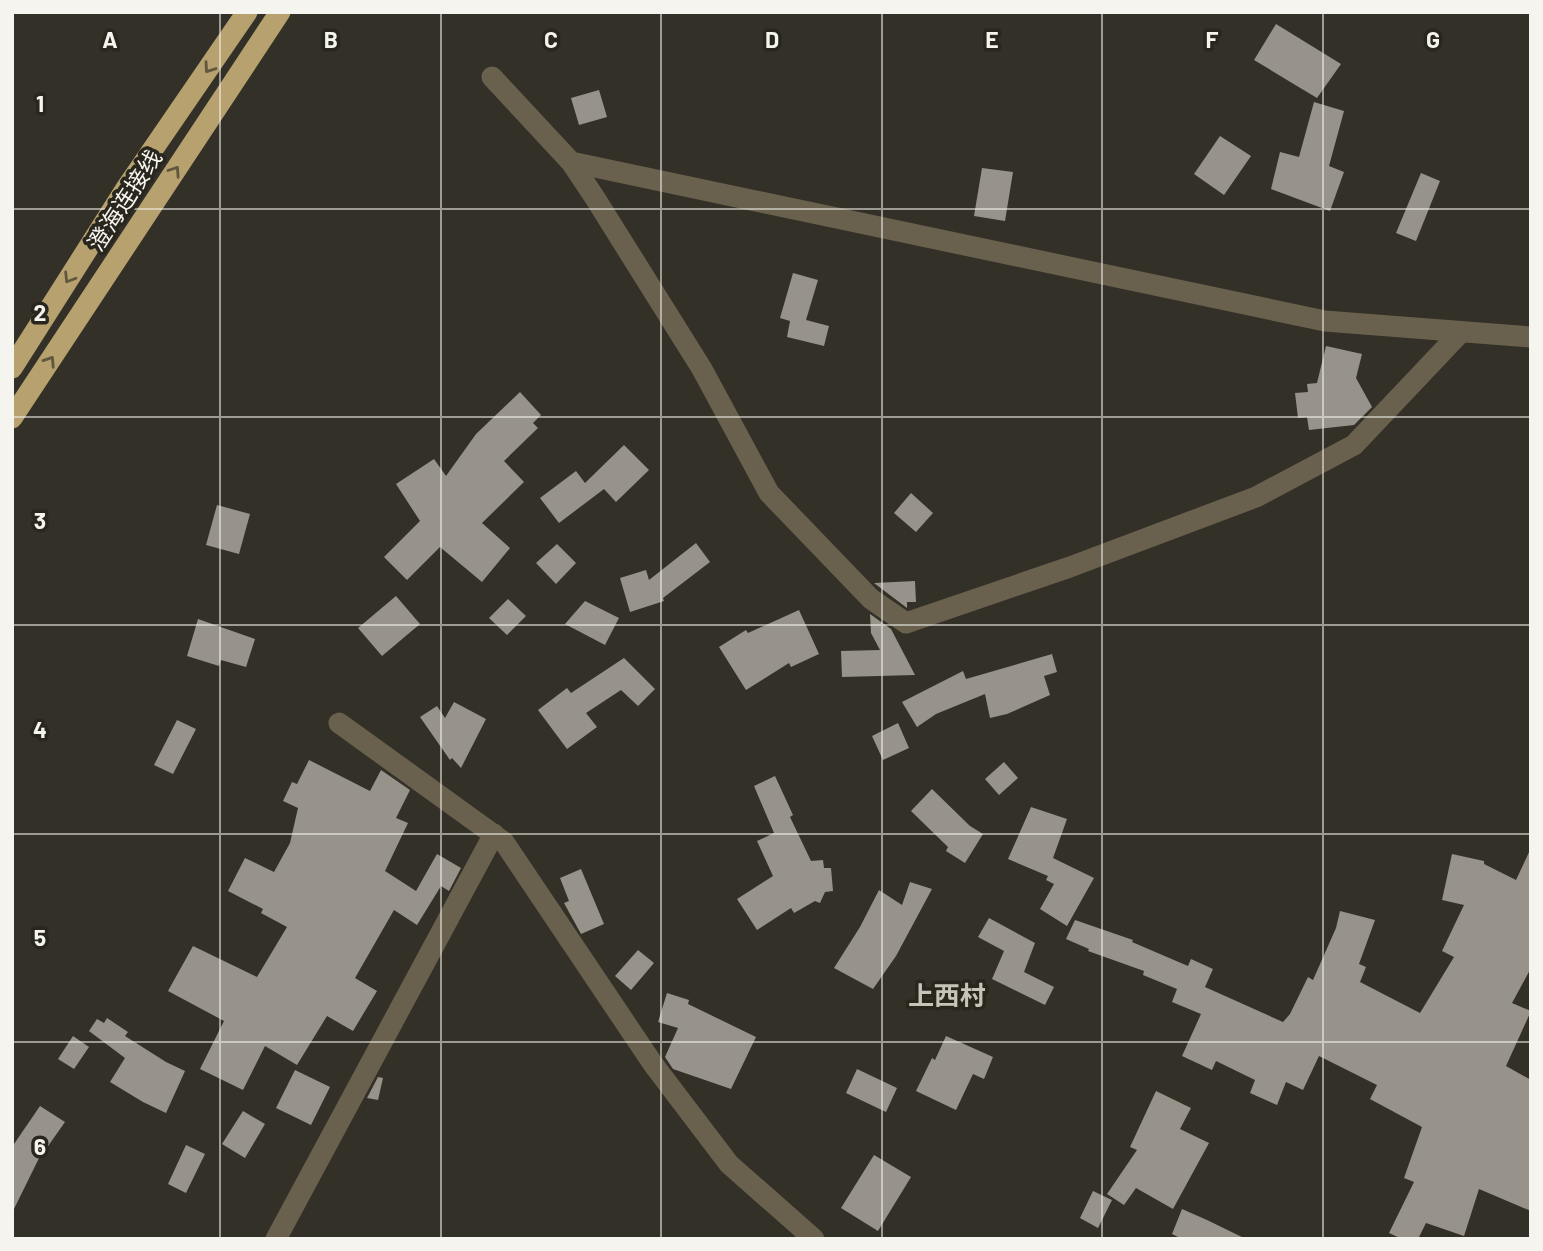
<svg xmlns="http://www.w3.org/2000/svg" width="1543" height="1251" font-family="Barlow,'Noto Sans SC',sans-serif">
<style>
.building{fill:#97938a}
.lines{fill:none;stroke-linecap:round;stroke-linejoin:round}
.minor{stroke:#69604d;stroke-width:21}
.highway{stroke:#b6a16f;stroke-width:21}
.oneway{stroke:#61573e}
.grid{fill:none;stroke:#f6f4ee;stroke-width:2;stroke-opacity:0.55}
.labels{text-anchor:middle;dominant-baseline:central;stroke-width:7;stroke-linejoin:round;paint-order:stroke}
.street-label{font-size:23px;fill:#f6f4ee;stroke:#29261e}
.quarter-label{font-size:26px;font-weight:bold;fill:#c8c3b9;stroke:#29261e}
.grid-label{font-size:23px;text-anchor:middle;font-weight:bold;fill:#f6f4ee;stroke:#29261e;stroke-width:7;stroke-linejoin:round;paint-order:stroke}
</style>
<rect width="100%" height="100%" fill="#333028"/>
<!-- building -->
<path class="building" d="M1276,24L1341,64L1317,98L1254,60Z
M599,90L607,117L579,125L571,98Z
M1314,102L1344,111L1329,166L1344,172L1330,211L1271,189L1280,152L1299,157Z
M1220,136L1251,156L1224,195L1194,174Z
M982,168L1013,172L1005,221L974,216Z
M1421,173L1440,181L1416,241L1396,233Z
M793,273L818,280L806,320L829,326L824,346L787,337L790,321L780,318Z
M1326,346L1362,354L1356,378L1372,407L1354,425L1309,430L1307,417L1298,418L1295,393L1308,392L1307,384L1317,383Z
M520,392L541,415L533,423L538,428L504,461L524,482L482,523L510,548L482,582L440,547L407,580L384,557L420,521L396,484L434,459L446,476L476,434Z
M624,445L649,470L616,502L604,489L559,523L540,498L576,471L585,483Z
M911,493L933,513L916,532L894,513Z
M217,505L250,514L239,554L206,545Z
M696,543L710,562L663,598L664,601L630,612L620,578L646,570L649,580Z
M557,544L576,563L556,584L536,563Z
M915,581L916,602H907V608L874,583Z
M396,596L420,624L382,656L358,628Z
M508,599L526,616L507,635L489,618Z
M585,601L619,618L605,645L565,624Z
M799,610L819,654L791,667L789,663L746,690L719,647L746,630L748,633Z
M870,614L891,629L915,675L842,677L841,651L880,650L871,633Z
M198,619L255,639L246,667L221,660L219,666L187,656Z
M1052,654L1057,672L1044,676L1050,695L1007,714L990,718L985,694L936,714L917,727L902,702L963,671L966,679Z
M624,658L655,689L638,706L621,690L586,713L597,727L567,749L538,710L567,688L571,693Z
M454,702L486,719L461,768L452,758L450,760L420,717L437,706L445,718Z
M177,720L196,729L173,774L154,765Z
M898,723L909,748L883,760L872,736Z
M309,760L370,791L381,770L410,790L396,818L408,823L385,871L416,891L437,854L461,868L449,891L441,886L417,925L394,910L355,978L377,991L353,1031L327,1016L297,1065L265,1046L243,1090L200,1069L224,1021L168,991L193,946L257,977L287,927L261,913L263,909L228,891L245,858L274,872L290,843L298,808L283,801L292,782L297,784Z
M1004,762L1018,778L999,795L985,779Z
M775,776L793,815L790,817L811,861L823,860L824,868H831L833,891L825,892L820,903L815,901L794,913L791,908L757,930L737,899L773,876L757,841L774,833L754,786Z
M932,789L970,826L983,834L965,863L946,851L948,847L911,811Z
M1031,807L1067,819L1053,858L1094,878L1067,926L1040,909L1054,884L1046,880L1048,876L1008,859Z
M1531,848V968L1512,1003L1531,1011L1506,1066L1531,1080V1211L1479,1189L1464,1236L1426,1223L1418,1239H1402L1389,1233L1414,1182L1404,1178L1422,1127L1370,1099L1377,1085L1319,1056L1303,1090L1286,1082L1277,1105L1250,1093L1255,1080L1216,1061L1212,1070L1182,1056L1201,1014L1172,1002L1177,989L1143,975L1144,971L1088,951L1089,949L1066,939L1075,920L1133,940L1132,942L1188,966L1191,959L1213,969L1205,987L1283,1022L1290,1014L1308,977L1313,980L1336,928L1340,911L1375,920L1359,964L1366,967L1360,982L1420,1013L1454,957L1442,951L1464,905L1442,900L1452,854L1484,861V864L1516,880Z
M581,869L604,924L581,934L564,903L569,901L560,878Z
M910,882L932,889L896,956L873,989L834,968L860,927L879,890L902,905Z
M989,918L1035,943L1024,972L1054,987L1045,1005L992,979L1004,951L978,937Z
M638,950L654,963L631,990L615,976Z
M667,993L689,1000L688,1004L756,1037L731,1089L673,1069L665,1057L678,1028L658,1022Z
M107,1018L128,1032L125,1036L166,1062L185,1071L166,1113L143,1102L110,1082L125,1058L89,1031L97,1019L104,1023Z
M73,1036L89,1047L74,1069L58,1059Z
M946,1036L993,1057L984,1079L973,1074L956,1110L916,1091L932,1058L935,1060Z
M857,1069L897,1088L886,1112L846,1093Z
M295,1070L330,1087L311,1125L276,1108Z
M378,1077L383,1078L378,1100L367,1098Z
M1156,1091L1191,1108L1180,1129L1209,1143L1173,1209L1136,1188L1124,1205L1107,1194L1137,1150L1130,1147Z
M40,1106L65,1122L46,1149L44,1148L12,1213V1147Z
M243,1111L265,1124L245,1158L222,1144Z
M186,1145L205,1154L186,1193L168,1184Z
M874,1155L911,1177L878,1231L841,1208Z
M1093,1191L1112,1200L1098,1228L1080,1218Z
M1182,1209L1207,1220L1246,1239H1182L1172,1234Z"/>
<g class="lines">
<!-- minor -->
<path class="minor" d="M492,77L571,162L595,198L702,369L769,493L871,599L906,623L1070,567L1256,497L1354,445L1461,332
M571,162L1325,321L1531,337
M339,723L504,842L653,1064L729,1164L814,1239
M276,1239L494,834"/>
<!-- highway -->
<path class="highway" d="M12,368L127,187L247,12
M12,418L280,12"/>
</g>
<!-- one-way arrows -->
<defs><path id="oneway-chevron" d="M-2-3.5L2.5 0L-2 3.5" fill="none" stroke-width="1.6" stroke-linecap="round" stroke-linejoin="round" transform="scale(1.75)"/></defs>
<g class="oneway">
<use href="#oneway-chevron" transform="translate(209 68) rotate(125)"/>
<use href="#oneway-chevron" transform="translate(175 171) rotate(-56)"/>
<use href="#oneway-chevron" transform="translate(69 278) rotate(122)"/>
<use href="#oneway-chevron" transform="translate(50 361) rotate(-57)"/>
</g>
<!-- grid -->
<path class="grid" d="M220,12V1239M441,12V1239M661,12V1239M882,12V1239M1102,12V1239M1323,12V1239M12,209H1531M12,417H1531M12,625H1531M12,834H1531M12,1042H1531"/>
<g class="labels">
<!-- street labels -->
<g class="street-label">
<text transform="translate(124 200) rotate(-57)">澄海连接线</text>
</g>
<!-- quarter labels -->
<g class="quarter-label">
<text x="947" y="994">上西村</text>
</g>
</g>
<g class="grid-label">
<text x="110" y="48">A</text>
<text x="331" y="48">B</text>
<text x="551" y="48">C</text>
<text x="772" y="48">D</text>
<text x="992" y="48">E</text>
<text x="1212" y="48">F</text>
<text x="1433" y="48">G</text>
<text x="40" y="112">1</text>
<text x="40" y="321">2</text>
<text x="40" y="529">3</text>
<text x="40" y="738">4</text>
<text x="40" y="946">5</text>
<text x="40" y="1155">6</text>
</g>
<!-- border -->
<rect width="1543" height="1251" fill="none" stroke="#f6f4ee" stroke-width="28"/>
</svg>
